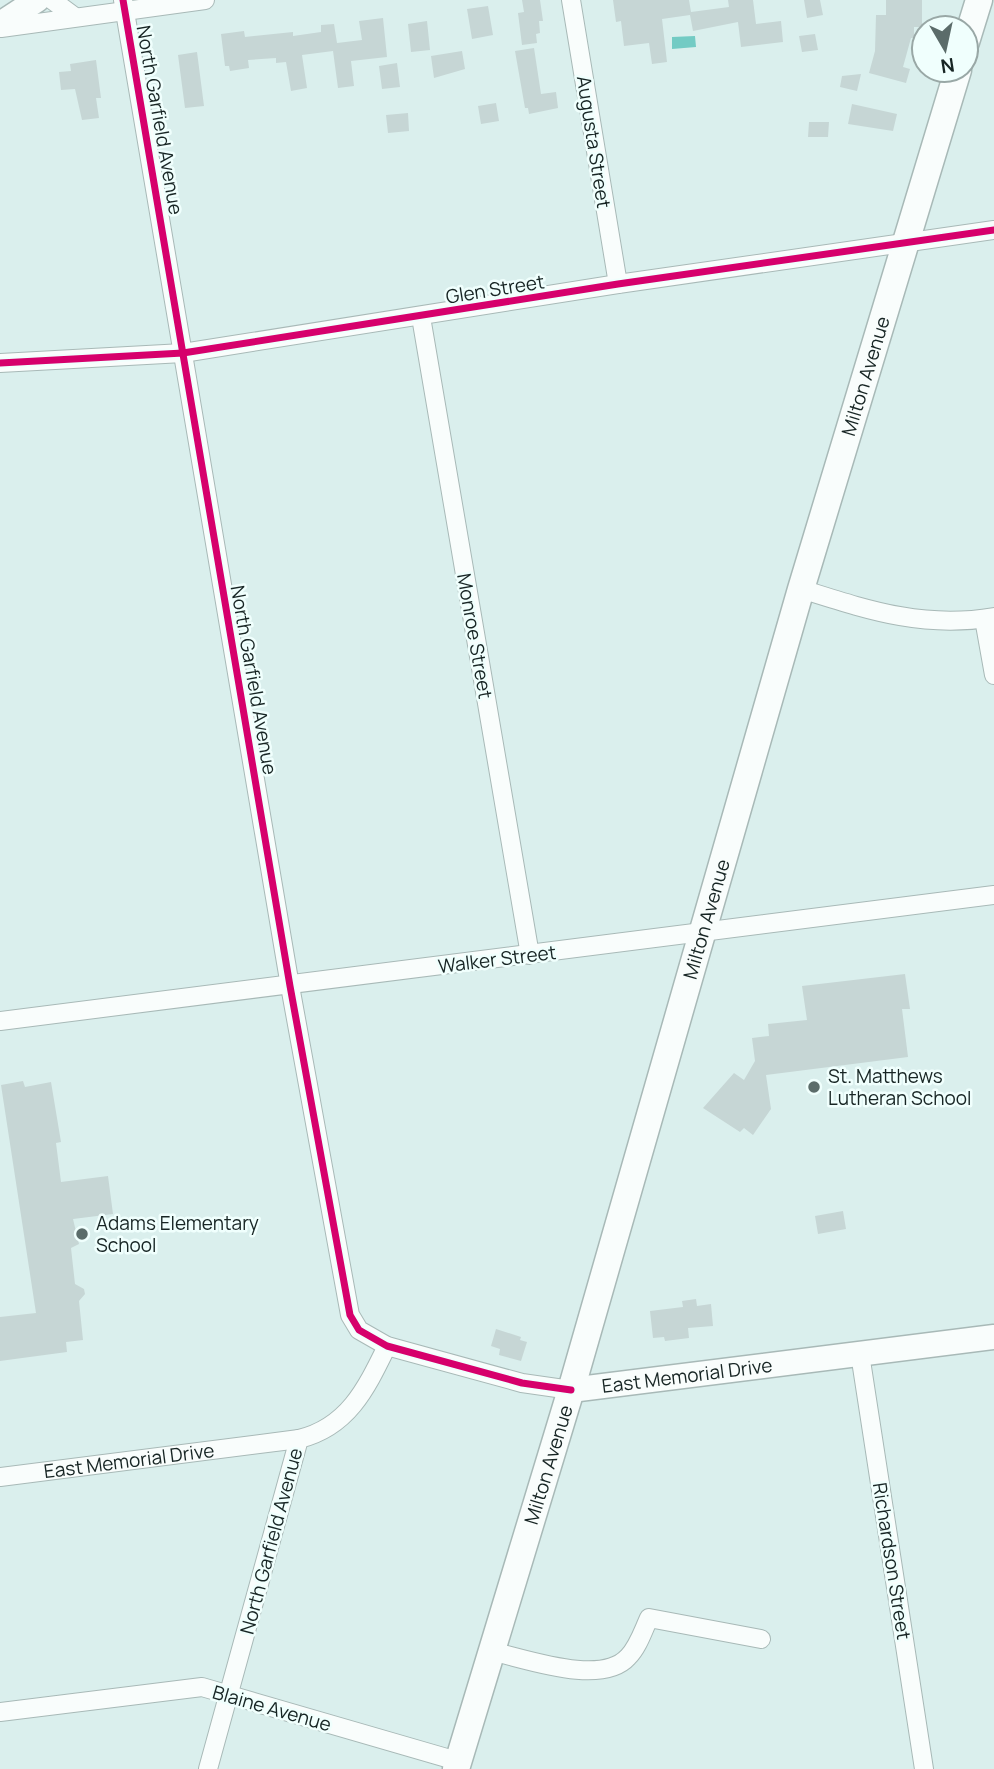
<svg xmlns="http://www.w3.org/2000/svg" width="994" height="1769" font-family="Manrope,sans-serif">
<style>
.water{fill:#73cbc4}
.building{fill:#c6d6d5}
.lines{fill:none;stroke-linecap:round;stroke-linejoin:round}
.minor-casing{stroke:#a8b9b7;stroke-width:20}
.secondary-casing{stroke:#a8b9b7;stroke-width:27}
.primary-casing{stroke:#a8b9b7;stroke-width:29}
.minor{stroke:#f9fdfc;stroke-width:18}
.secondary{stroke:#f9fdfc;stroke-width:24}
.primary{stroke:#f9fdfc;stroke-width:26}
.cycleway-casing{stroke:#f0fffd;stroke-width:11}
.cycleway{stroke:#d6006c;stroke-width:7}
.poi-dot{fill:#5b6c6a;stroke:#f0fffd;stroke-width:2.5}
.labels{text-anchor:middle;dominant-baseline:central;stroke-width:5;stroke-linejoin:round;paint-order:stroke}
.street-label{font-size:19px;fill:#172524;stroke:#f0fffd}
.poi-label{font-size:19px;fill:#172524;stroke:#f0fffd;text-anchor:start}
</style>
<rect width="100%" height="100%" fill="#daefed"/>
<!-- water -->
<path class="water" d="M695,36L696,47L672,49V37Z"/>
<!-- building -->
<path class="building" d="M522,0H540L543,21H539L540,33L536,34L537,43L522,45L518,13L524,12Z
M613,0H689L691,12L729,7L728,0H753L756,24L781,21L783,42L741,47L738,22L693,31L690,15L662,19L667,62L652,64L649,43L624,46L621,21L616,22Z
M804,0H820L823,15L807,18Z
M886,0H922V27H914V38H911L903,67L910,69L906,83L869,73L875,51L876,15H886Z
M488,6L493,35L472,39L467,9Z
M383,18L387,57L351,61L354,86L338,88L333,51L302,55L307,88L291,91L286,62L276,63V58L248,60L249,68L230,71L229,66H225L221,34L244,31L245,37L293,32V36L321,32V25L334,24L337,43L362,40L359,21Z
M427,21L430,50L411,52L408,24Z
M815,34L818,50L802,52L799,36Z
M534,48L541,94L556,92L558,108L529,114L528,108H525L515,51Z
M462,51L465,69L434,78L431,56Z
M197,52L204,106L185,108L178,55Z
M96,60L101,98H96L99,118L82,120L75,89L61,90L59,72L71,71L70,64Z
M397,63L400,87L382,89L379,66Z
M861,74L857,91L840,87L842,76Z
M496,103L499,121L481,124L478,106Z
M852,104L897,114L893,131L848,124Z
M408,113L409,131L388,133L386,115Z
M809,122H829L828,137H808Z
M905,974L910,1009H902L908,1057L766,1075L771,1109L753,1135L744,1128L740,1132L703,1108L734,1073L744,1080L755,1061L752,1038L769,1036L768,1024L807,1020L802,986Z
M23,1081L25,1087L51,1082L61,1142L56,1143L61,1182L108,1176L113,1214L73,1219L79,1244L71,1248L75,1284L84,1289L85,1294L79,1301L83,1340L66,1342L67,1352L0,1361V1317L36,1313L1,1085Z
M843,1211L846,1229L818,1234L815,1216Z
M696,1299L697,1306L711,1304L713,1326L688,1328L689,1338L665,1341L664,1337L653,1338L650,1311L683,1307L682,1301Z
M496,1329L521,1337L520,1340L527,1342L521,1361L499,1355L500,1349L491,1346Z"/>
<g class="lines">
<defs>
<g id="minor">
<path d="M52,0L75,17"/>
<path d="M123,0L290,986L350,1315L359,1330L387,1346L522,1383L571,1390"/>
<path d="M571,0L618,284"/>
<path d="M1,28L205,0"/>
<path d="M421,317L530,955"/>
<path d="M0,363L183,353L618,284L994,230"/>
<path d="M801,589C868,610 923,629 994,617"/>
<path d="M984,619L994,675"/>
<path d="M0,1021L994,895"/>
<path d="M860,1354L924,1769"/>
<path id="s1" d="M0,1477L299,1439"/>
<path d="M490,1651C524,1658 601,1687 628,1657C638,1647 643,1631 649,1618L761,1639"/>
<path d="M0,1712L202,1687L457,1761"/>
<path d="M208,1769L299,1439C348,1427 366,1389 387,1346"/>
</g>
<g id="secondary">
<path d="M0,24L37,0"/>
<path id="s2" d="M571,1390L994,1337"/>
</g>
<g id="primary">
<path d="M966,42L979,0"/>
<path id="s3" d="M456,1769L571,1390L801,589L958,70"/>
</g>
</defs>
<!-- minor casing -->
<use href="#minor" class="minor-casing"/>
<!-- secondary casing -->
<use href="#secondary" class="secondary-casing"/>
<!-- primary casing -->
<use href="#primary" class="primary-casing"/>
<!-- minor -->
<use href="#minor" class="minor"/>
<!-- secondary -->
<use href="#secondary" class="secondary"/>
<!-- primary -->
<use href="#primary" class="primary"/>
<defs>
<path id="cycleway" d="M123,0L290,986L350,1315L359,1330L387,1346L522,1383L571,1390
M0,363L183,353L618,284L994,230"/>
</defs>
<!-- cycleway casing -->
<use href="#cycleway" class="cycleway-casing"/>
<!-- cycleway -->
<use href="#cycleway" class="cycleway"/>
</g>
<!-- markers -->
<g class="poi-dot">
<circle cx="814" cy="1087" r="7"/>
<circle cx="82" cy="1234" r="7"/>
</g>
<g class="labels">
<!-- street labels -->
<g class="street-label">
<text transform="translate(160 120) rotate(80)">North Garfield Avenue</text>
<text transform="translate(594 142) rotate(81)">Augusta Street</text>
<text transform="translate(495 289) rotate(-9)">Glen Street</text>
<text stroke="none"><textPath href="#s3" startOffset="1452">Milton Avenue</textPath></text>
<text transform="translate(475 636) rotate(80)">Monroe Street</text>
<text transform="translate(254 680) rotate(80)">North Garfield Avenue</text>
<text stroke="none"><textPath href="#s3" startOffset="886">Milton Avenue</textPath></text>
<text transform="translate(497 959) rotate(-7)">Walker Street</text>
<text stroke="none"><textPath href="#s2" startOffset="117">East Memorial Drive</textPath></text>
<text stroke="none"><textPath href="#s1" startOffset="130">East Memorial Drive</textPath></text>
<text stroke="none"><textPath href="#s3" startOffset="318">Milton Avenue</textPath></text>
<text transform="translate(271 1541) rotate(-75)">North Garfield Avenue</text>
<text transform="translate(892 1561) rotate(81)">Richardson Street</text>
<text transform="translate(272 1708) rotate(16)">Blaine Avenue</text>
</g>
<!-- poi labels -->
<g class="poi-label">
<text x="828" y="1076">St. Matthews<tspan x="828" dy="22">Lutheran School</tspan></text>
<text x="96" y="1223">Adams Elementary<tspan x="96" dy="22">School</tspan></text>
</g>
</g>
<!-- north arrow -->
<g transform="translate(945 49) rotate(171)"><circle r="33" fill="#f0fffd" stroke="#99a8a6" stroke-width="2"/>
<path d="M0-5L12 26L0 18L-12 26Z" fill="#5b6c6a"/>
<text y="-10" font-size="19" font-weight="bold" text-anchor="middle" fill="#172524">N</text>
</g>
</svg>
